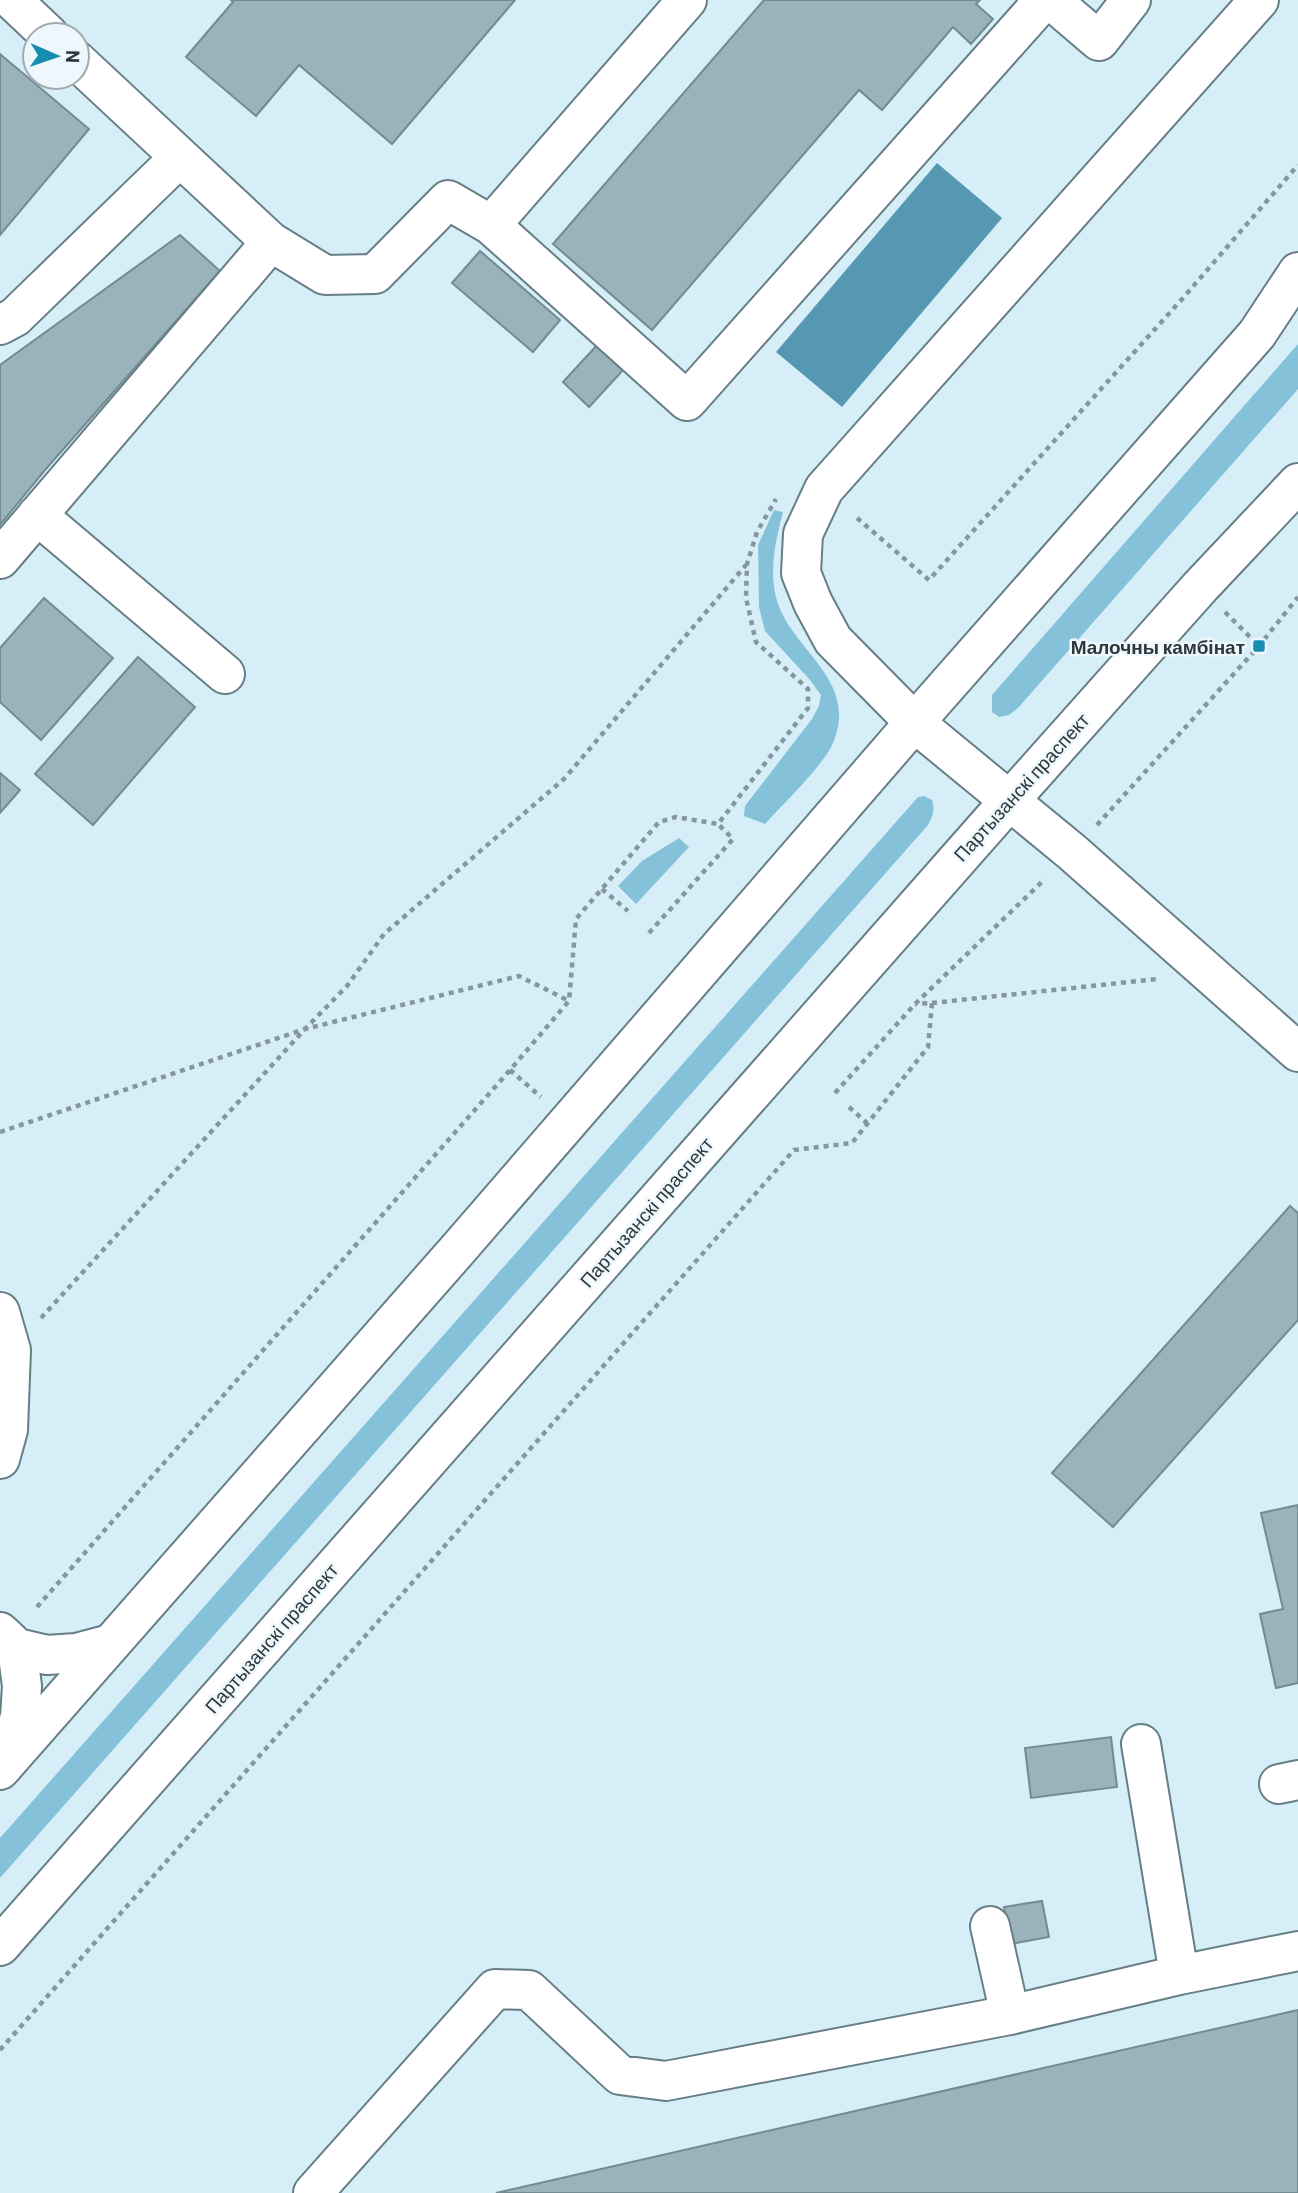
<svg xmlns="http://www.w3.org/2000/svg" width="1298" height="2193" font-family="Barlow,sans-serif">
<style>
.green{fill:#85c2da}
.water{fill:#5698b1}
.building{fill:#9ab2bc;stroke:#738a93;stroke-width:2}
.lines{fill:none;stroke-linecap:round;stroke-linejoin:round}
.minor-casing{stroke:#677e87;stroke-width:42}
.highway-casing{stroke:#677e87;stroke-width:42}
.path{stroke:#85969e;stroke-width:4.5;stroke-dasharray:5 5;stroke-linecap:butt}
.minor{stroke:#fff;stroke-width:38}
.highway{stroke:#fff;stroke-width:38}
.poi-dot{fill:#178db0;stroke:#eef8fc;stroke-width:2.5}
.labels{text-anchor:middle;dominant-baseline:central;stroke-width:5;stroke-linejoin:round;paint-order:stroke}
.poi-label{font-size:19px;font-weight:bold;fill:#2e373b;stroke:#eef8fc;text-anchor:end}
.street-label{font-size:19px;fill:#2e373b;stroke:#eef8fc}
</style>
<rect width="100%" height="100%" fill="#d5eef8"/>
<!-- green -->
<path class="green" d="M1298,344V389L1018,708L1009,715L999,717L992,712V695Z
M774,510L783,512C776,539 769,569 776,597C789,650 860,678 833,743C824,765 782,805 765,824L744,816L745,806L812,719L819,706L821,695L810,680L765,631L759,607L758,545Z
M924,796L932,800C935,810 933,816 928,825L0,1878V1838L918,797Z
M679,838L689,847L636,904L618,886L642,861Z"/>
<!-- water -->
<path class="water" d="M937,163L1002,218L842,407L776,352Z"/>
<!-- building -->
<path class="building" d="M231,0H515L392,144L299,65L256,116L186,57L233,2Z
M764,0H980L976,4L993,19L971,44L953,27L882,110L859,90L652,330L553,244Z
M0,54L89,129L0,235Z
M180,235L220,271L45,470L0,525V365Z
M480,251L560,320L533,352L452,283Z
M599,343L625,368L589,407L563,382Z
M44,598L113,658L41,740L0,702V648Z
M138,657L195,707L93,825L35,774Z
M0,773L20,790L0,813Z
M1290,1206L1298,1213V1320L1113,1527L1052,1473Z
M1298,1505V1683L1276,1688L1260,1614L1283,1609L1261,1513Z
M1111,1737L1117,1787L1031,1798L1025,1748Z
M1042,1901L1049,1937L1011,1944L1004,1907Z
M1298,2010V2193H496Z"/>
<g class="lines">
<defs>
<path id="minor" d="M12,0L49,35
M687,0L491,225L687,401L1044,0
M1051,0L1099,41L1131,0
M1259,0L824,489L803,534L801,573L813,603L833,640L915,723L1072,852L1298,1052
M77,61L271,242L325,275L375,274L448,200L491,225
M0,325L15,317L180,157
M37,515L225,674
M0,559L271,242
M0,1312L11,1350L8,1430L0,1459
M0,1632L17,1648L47,1655L76,1653L110,1644
M1141,1744L1179,1975
M4,1765L20,1717L22,1686L17,1648
M1279,1784L1298,1780
M990,1926L1010,2015
M313,2193L495,1989L529,1990L620,2075L666,2081L1010,2015L1179,1975L1298,1951"/>
<path id="highway" d="M0,1770L460,1247L907,731L1257,334L1298,272
M0,1946L1010,800L1200,587L1298,483"/>
</defs>
<!-- minor casing -->
<use href="#minor" class="minor-casing"/>
<!-- highway casing -->
<use href="#highway" class="highway-casing"/>
<!-- path -->
<path class="path" d="M857,518L929,580L1183,298L1298,165
M1225,612L1259,646
M1097,825L1259,646L1298,597
M602,889L628,911
M649,933L733,839L718,824
M932,1003L1157,979
M510,1070L541,1097
M835,1093L915,1004L1045,879
M849,1107L867,1123
M0,1132L305,1029L519,976L569,1001
M41,1318L305,1029L347,986L384,934L564,779L746,565
M37,1607L510,1070L569,1001L576,919L659,822L676,817L718,824L808,708V689L756,642L746,598L747,564L757,532L776,499
M0,2050L794,1150L852,1143L928,1047L932,1003L915,1004"/>
<!-- minor -->
<use href="#minor" class="minor"/>
<!-- highway -->
<use href="#highway" class="highway"/>
</g>
<!-- markers -->
<rect class="poi-dot" x="1252" y="639" width="14" height="14" rx="3.5"/>
<g class="labels">
<!-- poi labels -->
<g class="poi-label">
<text x="1245" y="646">Малочны камбінат</text>
</g>
<!-- street labels -->
<g class="street-label">
<text transform="translate(1021 787) rotate(-48)">Партызанскі праспект</text>
<text transform="translate(646 1212) rotate(-49)">Партызанскі праспект</text>
<text transform="translate(271 1638) rotate(-49)">Партызанскі праспект</text>
</g>
</g>
<!-- north arrow -->
<g transform="translate(56 56) rotate(92)"><circle r="33" fill="#eef8fc" stroke="#a1abaf" stroke-width="2"/>
<path d="M0-5L12 26L0 18L-12 26Z" fill="#178db0"/>
<text y="-10" font-size="19" font-weight="bold" text-anchor="middle" fill="#2e373b">N</text>
</g>
</svg>
